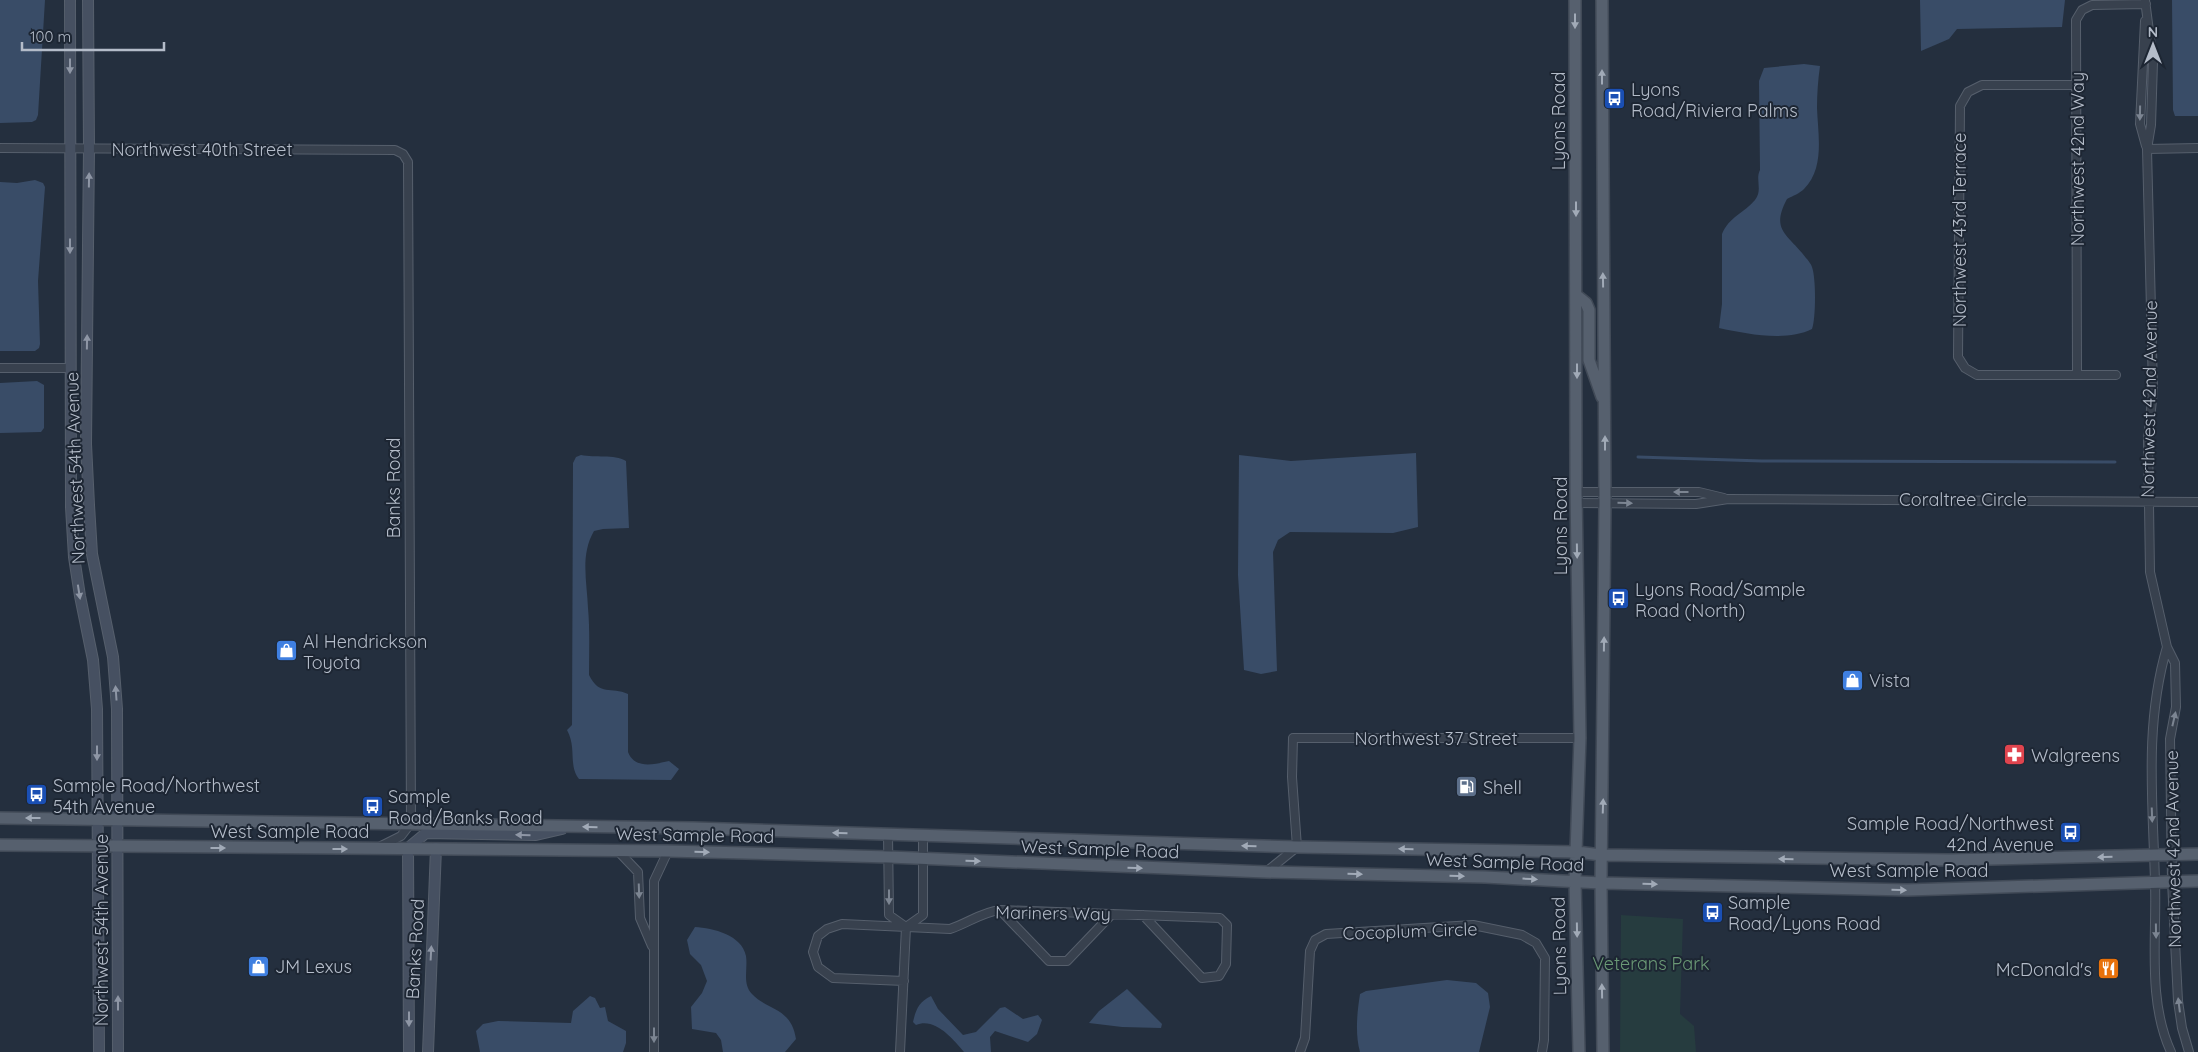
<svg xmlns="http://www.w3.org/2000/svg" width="2198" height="1052" font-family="Quicksand,sans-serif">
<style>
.green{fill:#263c3f}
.water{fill:#394c67}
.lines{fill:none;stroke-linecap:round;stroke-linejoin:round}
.stream{stroke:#394c67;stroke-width:3}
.street-casing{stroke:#565f6c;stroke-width:10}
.secondary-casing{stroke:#565f6c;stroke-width:12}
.primary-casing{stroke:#414a57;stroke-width:14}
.street{stroke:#38414e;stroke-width:8}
.secondary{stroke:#465061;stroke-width:10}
.primary{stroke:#56606e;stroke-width:11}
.oneway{fill:#a1aab7}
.oneway2{fill:#8e96a5}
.oneway3{fill:#7c8592}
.labels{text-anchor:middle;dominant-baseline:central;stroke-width:4;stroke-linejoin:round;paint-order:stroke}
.poi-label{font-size:18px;fill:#b4bcc9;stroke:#1d2633;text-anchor:start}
.street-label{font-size:18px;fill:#b4bcc9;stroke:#1d2633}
.park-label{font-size:18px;fill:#6b9a76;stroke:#1d2633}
</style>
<rect width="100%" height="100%" fill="#242f3e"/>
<!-- green -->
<path class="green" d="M1621,915L1683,919L1680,1014L1694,1026L1696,1052H1620Z"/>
<!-- water -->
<path class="water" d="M0,0H45L38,115L36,120L32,122L0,123Z
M1920,0H2065L2062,27L1957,29L1949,39L1921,51Z
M2172,0H2198V116H2175L2173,110Z
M1804,64L1820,66C1818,80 1817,94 1817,108C1818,135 1825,168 1804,189C1800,193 1793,196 1787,199C1770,231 1788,234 1806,258C1808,260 1811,264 1812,267C1816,278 1816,317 1812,329C1786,342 1747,334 1719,328L1722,304V234C1729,217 1744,213 1755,200C1763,190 1755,179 1760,170L1759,81L1764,68Z
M35,180L43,183L45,187L38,281L40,344L39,348L35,351H0V182L17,183Z
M37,381L44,385V428L41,432L0,433V383Z
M1416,453L1418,527L1393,533L1290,532L1278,540L1273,552L1277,671L1261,674L1244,670L1238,575L1239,455L1291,461Z
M581,455C595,458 614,454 626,461L629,528L603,529L594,531C580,555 587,582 588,608C590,630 589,653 589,675C600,697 611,686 628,694V752C635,770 655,764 669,761L679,769L671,780L579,779C568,765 577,748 567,730L572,725L573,463L576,457Z
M695,927C713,928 742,935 746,956C748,970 742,983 752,994C768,1011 791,1007 796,1039L785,1052H723L721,1040L716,1033L692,1029L691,1007L702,993L707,981L701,965L690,954L687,940Z
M1447,980L1476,983L1488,993L1490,1007L1479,1052H1360C1355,1034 1357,1013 1360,994L1366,991Z
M1127,989L1162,1024L1161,1028L1122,1027L1089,1023L1099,1011Z
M590,996L595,998L600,1008L605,1007L608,1021L626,1031V1043L623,1052H480L476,1031L483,1024L498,1021L571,1023L573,1011Z
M931,996L938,1009L963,1035L976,1032L1000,1008L1005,1007L1023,1019L1038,1015L1042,1020L1037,1034L1028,1042L995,1031L990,1037L991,1052H964C953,1039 935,1017 916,1025L913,1022C916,1009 919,1002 931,996Z"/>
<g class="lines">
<!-- stream -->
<path class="stream" d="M1638,457L1762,461L2115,462"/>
<defs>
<path id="street" d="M2145,0L2153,62L2151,125L2147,149L2153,390L2148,439L2150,572L2167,647L2175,663L2176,707L2170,739L2172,881L2178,1001L2182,1028L2189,1052
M2145,21L2140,124L2146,146
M2076,85H1982L1968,92L1960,106L1958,357L1965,368L1977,375H2116
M0,148L395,150L403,154L408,162L411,823L401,836L381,846
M2147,149L2198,148
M0,368H70
M2077,375L2076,20L2082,10L2092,5L2146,4
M1576,492H1699L1724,498
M1577,503L1696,504L1728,499L2198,502
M2167,647C2144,725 2153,803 2155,882C2157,938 2147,1000 2171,1052
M888,834L889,915L906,927
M618,851L638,872L640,918L652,946
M1266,872L1297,847L1292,777L1293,738H1580
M1000,910L1049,961H1067L1112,914
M906,927L923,915V836
M904,981L833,978L818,967L813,952L818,936L827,929L842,924L950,929C968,923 982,912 1000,910L1220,918L1227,925L1226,964L1219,976L1202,978L1143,915
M654,1052V881L668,851
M900,1052L906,927
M1300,1052L1305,1038L1310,951L1315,940L1326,934L1473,925L1522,935L1536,943L1545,958L1544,1040L1542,1052"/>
<path id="secondary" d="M70,0L71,507L74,557L80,596L93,660L97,709L99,1052
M88,0L89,148L86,444L89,505L92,554L113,657L117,709L118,1052
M409,1052L408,848L426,833L536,835L562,829
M428,1052L436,848"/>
<path id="primary" d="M1575,0L1576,492L1580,738L1575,881L1579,1052
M1602,0L1605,502L1601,883L1603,1052
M1576,295L1586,303L1589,310V360L1602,397
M0,818L694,828L1297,847L1577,852L1601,855L1949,860L2198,854
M0,845L668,851L889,857L1266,872L1485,877L1601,883L1907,890L2198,881"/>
</defs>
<!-- street casing -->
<use href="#street" class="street-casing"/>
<!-- secondary casing -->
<use href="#secondary" class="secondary-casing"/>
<!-- primary casing -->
<use href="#primary" class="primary-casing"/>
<!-- street -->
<use href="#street" class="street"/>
<!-- secondary -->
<use href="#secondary" class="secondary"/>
<!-- primary -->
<use href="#primary" class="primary"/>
</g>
<!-- one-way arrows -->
<defs><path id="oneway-solid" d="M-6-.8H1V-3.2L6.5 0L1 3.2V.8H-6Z" transform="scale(1.25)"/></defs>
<g class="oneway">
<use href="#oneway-solid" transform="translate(1575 21) rotate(90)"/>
<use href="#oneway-solid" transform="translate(1602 77) rotate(-90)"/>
<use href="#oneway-solid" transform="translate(1576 209) rotate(90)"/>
<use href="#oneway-solid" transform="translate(1603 280) rotate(-91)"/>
<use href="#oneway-solid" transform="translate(1577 371) rotate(90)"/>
<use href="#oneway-solid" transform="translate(1605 443) rotate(-90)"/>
<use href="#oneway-solid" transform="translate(1577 551) rotate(89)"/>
<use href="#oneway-solid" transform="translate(1604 644) rotate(-89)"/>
<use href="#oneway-solid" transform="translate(1603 806) rotate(-88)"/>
<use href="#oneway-solid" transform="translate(33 818) rotate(-180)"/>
<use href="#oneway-solid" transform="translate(590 827) rotate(-179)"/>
<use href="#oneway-solid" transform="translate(840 833) rotate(-178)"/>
<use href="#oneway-solid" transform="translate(1249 846) rotate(-178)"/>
<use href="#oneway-solid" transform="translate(218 848)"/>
<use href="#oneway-solid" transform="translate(340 849)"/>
<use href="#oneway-solid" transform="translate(1406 849) rotate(-179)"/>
<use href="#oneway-solid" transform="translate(702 852) rotate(1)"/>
<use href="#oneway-solid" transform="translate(2105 857) rotate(179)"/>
<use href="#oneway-solid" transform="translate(1786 859) rotate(-179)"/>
<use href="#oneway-solid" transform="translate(973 861) rotate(2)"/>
<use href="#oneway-solid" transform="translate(1135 868) rotate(2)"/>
<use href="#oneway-solid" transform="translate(1355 874) rotate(2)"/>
<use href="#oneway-solid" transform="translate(1457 876) rotate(1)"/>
<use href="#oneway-solid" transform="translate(1530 879) rotate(3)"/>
<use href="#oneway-solid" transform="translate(1650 884) rotate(1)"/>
<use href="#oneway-solid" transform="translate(1899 890) rotate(1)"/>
<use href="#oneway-solid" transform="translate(1577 930) rotate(89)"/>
<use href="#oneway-solid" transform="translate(1602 991) rotate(-91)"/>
</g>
<g class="oneway2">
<use href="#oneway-solid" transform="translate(70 66) rotate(90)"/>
<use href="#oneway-solid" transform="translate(89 180) rotate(-89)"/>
<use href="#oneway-solid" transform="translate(70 246) rotate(90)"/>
<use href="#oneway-solid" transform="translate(87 342) rotate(-89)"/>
<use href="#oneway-solid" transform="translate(79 592) rotate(81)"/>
<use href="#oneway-solid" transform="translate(116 693) rotate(-94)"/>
<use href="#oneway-solid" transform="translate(97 753) rotate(90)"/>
<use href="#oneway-solid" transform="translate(523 835) rotate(-179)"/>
<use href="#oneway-solid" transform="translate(431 953) rotate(-87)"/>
<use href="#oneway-solid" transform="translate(118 1003) rotate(-90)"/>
<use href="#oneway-solid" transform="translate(409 1019) rotate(90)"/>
</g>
<g class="oneway3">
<use href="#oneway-solid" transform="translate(2140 113) rotate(91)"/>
<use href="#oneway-solid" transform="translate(1681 492) rotate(-180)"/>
<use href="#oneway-solid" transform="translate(1625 503) rotate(1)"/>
<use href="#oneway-solid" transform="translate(2174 719) rotate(-77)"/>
<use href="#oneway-solid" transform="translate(2152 815) rotate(88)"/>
<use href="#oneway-solid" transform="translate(639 891) rotate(88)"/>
<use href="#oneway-solid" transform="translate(889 897) rotate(90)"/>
<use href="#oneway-solid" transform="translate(2156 931) rotate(89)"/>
<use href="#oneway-solid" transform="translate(2179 1005) rotate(-97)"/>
<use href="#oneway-solid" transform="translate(654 1035) rotate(90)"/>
</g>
<!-- icons -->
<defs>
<symbol id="bus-square" viewBox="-11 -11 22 22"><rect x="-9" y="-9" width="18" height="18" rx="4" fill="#1a4fb4" stroke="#1d2633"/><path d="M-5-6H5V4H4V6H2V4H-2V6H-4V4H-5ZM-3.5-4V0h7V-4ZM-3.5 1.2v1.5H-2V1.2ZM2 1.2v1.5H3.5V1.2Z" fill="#fff"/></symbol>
<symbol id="shop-square" viewBox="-11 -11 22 22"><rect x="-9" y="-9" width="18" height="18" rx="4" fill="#3f7fe0" stroke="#1d2633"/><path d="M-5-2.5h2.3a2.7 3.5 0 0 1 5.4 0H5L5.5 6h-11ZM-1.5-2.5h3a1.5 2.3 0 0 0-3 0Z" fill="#fff"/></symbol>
<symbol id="pharmacy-square" viewBox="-11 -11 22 22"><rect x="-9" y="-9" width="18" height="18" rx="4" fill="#e0444e" stroke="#1d2633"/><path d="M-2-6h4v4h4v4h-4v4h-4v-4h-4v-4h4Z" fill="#fff"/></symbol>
<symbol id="fuel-square" viewBox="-11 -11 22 22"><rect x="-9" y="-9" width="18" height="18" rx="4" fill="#5c6f8a" stroke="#1d2633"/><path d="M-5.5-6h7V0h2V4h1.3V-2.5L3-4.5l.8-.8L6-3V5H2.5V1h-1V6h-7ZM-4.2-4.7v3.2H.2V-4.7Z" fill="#fff"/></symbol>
<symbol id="restaurant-square" viewBox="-11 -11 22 22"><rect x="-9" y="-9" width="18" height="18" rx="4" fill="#e8710a" stroke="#1d2633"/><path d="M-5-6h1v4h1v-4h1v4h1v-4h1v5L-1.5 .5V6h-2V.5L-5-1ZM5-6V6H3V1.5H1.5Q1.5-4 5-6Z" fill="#fff"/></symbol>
</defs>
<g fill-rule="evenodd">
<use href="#bus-square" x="1602" y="86" width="25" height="25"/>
<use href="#bus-square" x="1606" y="586" width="25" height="25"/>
<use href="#shop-square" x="274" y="638" width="25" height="25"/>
<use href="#shop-square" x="1840" y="668" width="25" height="25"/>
<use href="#pharmacy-square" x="2002" y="742" width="25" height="25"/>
<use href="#fuel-square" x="1454" y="774" width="25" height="25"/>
<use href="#bus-square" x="24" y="782" width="25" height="25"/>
<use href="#bus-square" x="360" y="794" width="25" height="25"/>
<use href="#bus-square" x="2058" y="820" width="25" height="25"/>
<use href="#bus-square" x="1700" y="900" width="25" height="25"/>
<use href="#shop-square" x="246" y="954" width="25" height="25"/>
<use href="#restaurant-square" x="2096" y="956" width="25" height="25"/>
</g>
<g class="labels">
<!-- poi labels -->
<g class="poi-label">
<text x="1631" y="89">Lyons<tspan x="1631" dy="21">Road/Riviera Palms</tspan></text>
<text x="1635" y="589">Lyons Road/Sample<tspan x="1635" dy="21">Road (North)</tspan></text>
<text x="303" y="641">Al Hendrickson<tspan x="303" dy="21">Toyota</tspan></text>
<text x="1869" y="680">Vista</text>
<text x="2031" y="755">Walgreens</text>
<text x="53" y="785">Sample Road/Northwest<tspan x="53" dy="21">54th Avenue</tspan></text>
<text x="1483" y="787">Shell</text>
<text x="388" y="796">Sample<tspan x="388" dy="21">Road/Banks Road</tspan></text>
<text x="2054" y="823" text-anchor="end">Sample Road/Northwest<tspan x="2054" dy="21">42nd Avenue</tspan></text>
<text x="1728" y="902">Sample<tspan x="1728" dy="21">Road/Lyons Road</tspan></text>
<text x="275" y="966">JM Lexus</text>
<text x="2092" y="969" text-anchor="end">McDonald's</text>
</g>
<!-- street labels -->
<g class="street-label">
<text transform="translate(1558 121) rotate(-90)">Lyons Road</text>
<text x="202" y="149">Northwest 40th Street</text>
<text transform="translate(2077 159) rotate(-90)">Northwest 42nd Way</text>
<text transform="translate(1959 230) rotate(-90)">Northwest 43rd Terrace</text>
<text transform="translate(2149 399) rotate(-89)">Northwest 42nd Avenue</text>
<text transform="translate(75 468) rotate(-92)">Northwest 54th Avenue</text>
<text transform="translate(393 488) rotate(-90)">Banks Road</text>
<text x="1963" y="499">Coraltree Circle</text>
<text transform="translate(1560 526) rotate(-90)">Lyons Road</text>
<text x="1436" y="738">Northwest 37 Street</text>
<text x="290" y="831">West Sample Road</text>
<text transform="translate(695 835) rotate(1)">West Sample Road</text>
<text transform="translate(1100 849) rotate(2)">West Sample Road</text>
<text transform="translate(2173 849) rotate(-91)">Northwest 42nd Avenue</text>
<text transform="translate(1505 862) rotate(2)">West Sample Road</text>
<text x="1909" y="870">West Sample Road</text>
<text transform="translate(1053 913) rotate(1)">Mariners Way</text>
<text transform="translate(101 930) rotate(-90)">Northwest 54th Avenue</text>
<text transform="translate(1410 931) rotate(-2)">Cocoplum Circle</text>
<text transform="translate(1559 946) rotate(-91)">Lyons Road</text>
<text transform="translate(415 949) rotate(-87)">Banks Road</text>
</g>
<!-- park labels -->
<g class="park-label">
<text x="1651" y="963">Veterans Park</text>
</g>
</g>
<!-- north arrow -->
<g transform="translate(2153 45)" stroke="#1d2633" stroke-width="4" paint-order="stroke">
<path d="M0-4L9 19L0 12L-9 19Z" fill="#b4bcc9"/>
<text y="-8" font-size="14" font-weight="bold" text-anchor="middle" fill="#b4bcc9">N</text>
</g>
<!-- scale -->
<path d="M22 42v8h142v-8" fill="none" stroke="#b4bcc9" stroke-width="2.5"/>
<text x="30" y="42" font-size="15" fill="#b4bcc9" stroke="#1d2633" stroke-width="4" paint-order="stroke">100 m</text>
</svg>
